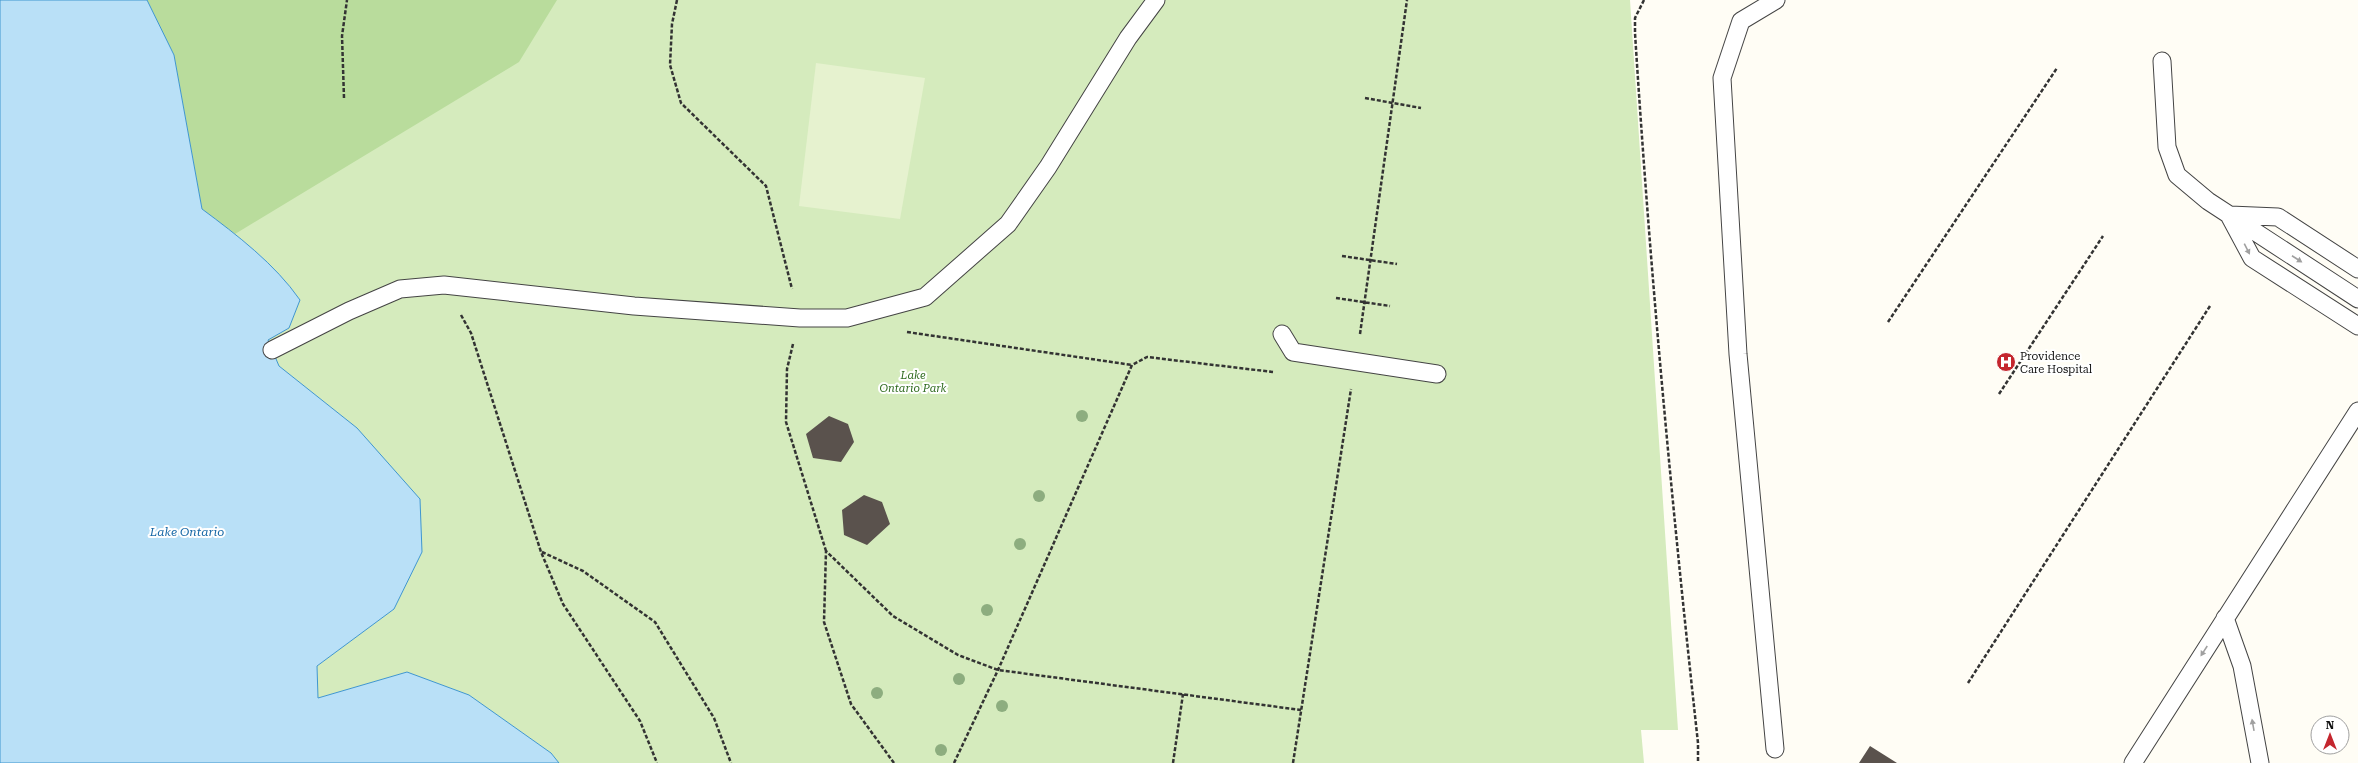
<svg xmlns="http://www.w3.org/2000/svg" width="2358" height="763" font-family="'Roboto Serif',serif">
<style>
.green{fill:#d5ebbd}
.forest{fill:#b9dc9c}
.pitch{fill:#e6f2cf}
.water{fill:#b9e0f7;stroke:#3f96cf}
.building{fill:#5a524d}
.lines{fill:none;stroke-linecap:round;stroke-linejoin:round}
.service-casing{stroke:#444;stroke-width:19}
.path{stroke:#333;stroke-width:2.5;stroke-dasharray:4 2;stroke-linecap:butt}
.service{stroke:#fff;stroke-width:17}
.tree{fill:#8dad7f}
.oneway{fill:#a0a0a0}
.labels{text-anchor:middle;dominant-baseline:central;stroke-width:4;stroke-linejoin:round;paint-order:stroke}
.poi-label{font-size:11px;fill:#111;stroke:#fff;text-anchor:start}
.park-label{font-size:11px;font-style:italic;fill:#2f6b1f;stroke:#fff}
.water-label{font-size:12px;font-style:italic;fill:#1768a6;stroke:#fff}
</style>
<rect width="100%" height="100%" fill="#fffdf5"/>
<!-- green -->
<path class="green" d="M147,0H1630L1678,730H1641L1644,763H559L551,753L469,695L407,672L318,698L317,666L394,609L422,552L357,428L279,366L268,340L289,328L300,300C275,264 237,235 202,209L174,55Z"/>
<!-- forest -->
<path class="forest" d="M147,0H557L519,62L235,234L202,209L174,55Z"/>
<!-- pitch -->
<path class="pitch" d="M816,63L925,78L900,219L799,206Z"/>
<!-- water -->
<path class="water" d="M0,0H147L174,55L202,209C237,235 275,264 300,300L289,328L268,340L279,366L357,428L420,499L422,552L394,609L317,666L318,698L407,672L469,695L551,753L559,763H0Z"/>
<!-- building -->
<path class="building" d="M829,416L848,424L854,442L841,462L813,458L806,434Z
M864,495L882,502L890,524L867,545L844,535L842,510Z
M1870,746L1897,763H1859Z"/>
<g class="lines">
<defs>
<path id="service" d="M2162,61L2167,147L2177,175L2208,201L2358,299
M2230,215L2278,217L2358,269
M2230,217L2252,258L2358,326
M1282,334L1293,352L1437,374
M272,350L349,311L400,289L444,285L634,306L800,318H847L925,297L1008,224L1048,167L1128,38L1156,0
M2225,618L2242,666L2260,763
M1775,749L1738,354L1722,78L1741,21L1776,0
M2133,763L2358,411"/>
</defs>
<!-- service casing -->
<use href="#service" class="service-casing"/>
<!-- path -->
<path class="path" d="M677,0L672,24L670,65L681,103L766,186L792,289
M1644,0L1635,18V33C1650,271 1672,507 1698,743V763
M344,98L342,36L347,0
M1365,98L1421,108
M1342,256L1397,264
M1336,298L1390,306
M461,315L471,333L541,552L563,604L640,721L657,763
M1888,322L2057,68
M907,332L1132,365
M1360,334L1407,0
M793,344L787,369L786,422L826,551
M1999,394L2103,236
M542,552L583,571L655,622L714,718L731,763
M1968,683L2210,306
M894,763L851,704L824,622L826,551L893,616L958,655L998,670L1301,710
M954,763L998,670L1132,365L1147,357L1273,372
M1173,763L1183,694
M1293,763L1351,389"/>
<!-- service -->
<use href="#service" class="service"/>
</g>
<!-- trees -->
<g class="tree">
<circle cx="1082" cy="416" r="6"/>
<circle cx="1039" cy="496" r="6"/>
<circle cx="1020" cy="544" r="6"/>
<circle cx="987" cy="610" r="6"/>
<circle cx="959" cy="679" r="6"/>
<circle cx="877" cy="693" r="6"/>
<circle cx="1002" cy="706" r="6"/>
<circle cx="941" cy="750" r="6"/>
</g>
<!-- one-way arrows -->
<defs><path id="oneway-solid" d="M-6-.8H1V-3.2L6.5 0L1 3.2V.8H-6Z"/></defs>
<g class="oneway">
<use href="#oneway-solid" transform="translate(2247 249) rotate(63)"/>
<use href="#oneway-solid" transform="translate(2297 259) rotate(33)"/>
<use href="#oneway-solid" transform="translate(2204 651) rotate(123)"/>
<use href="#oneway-solid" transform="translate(2253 725) rotate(-100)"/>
</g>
<!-- icons -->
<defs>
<symbol id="hospital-disc" viewBox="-11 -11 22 22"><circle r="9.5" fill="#c4262e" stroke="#fff"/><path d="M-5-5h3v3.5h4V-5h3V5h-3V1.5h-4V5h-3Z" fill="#fff"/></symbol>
</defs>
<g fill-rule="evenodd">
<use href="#hospital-disc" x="1995" y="351" width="22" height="22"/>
</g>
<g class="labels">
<!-- poi labels -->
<g class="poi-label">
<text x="2020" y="356">Providence<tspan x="2020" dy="13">Care Hospital</tspan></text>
</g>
<!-- park labels -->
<g class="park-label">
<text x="913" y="375">Lake<tspan x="913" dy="13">Ontario Park</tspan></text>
</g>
<!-- water labels -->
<g class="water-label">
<text x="187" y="532">Lake Ontario</text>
</g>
</g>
<!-- north arrow -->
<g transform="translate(2330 735)"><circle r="19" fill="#ffffff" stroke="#a0a0a0"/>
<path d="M0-3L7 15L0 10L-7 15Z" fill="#c4262e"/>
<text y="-6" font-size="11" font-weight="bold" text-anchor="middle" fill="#111111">N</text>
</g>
</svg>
